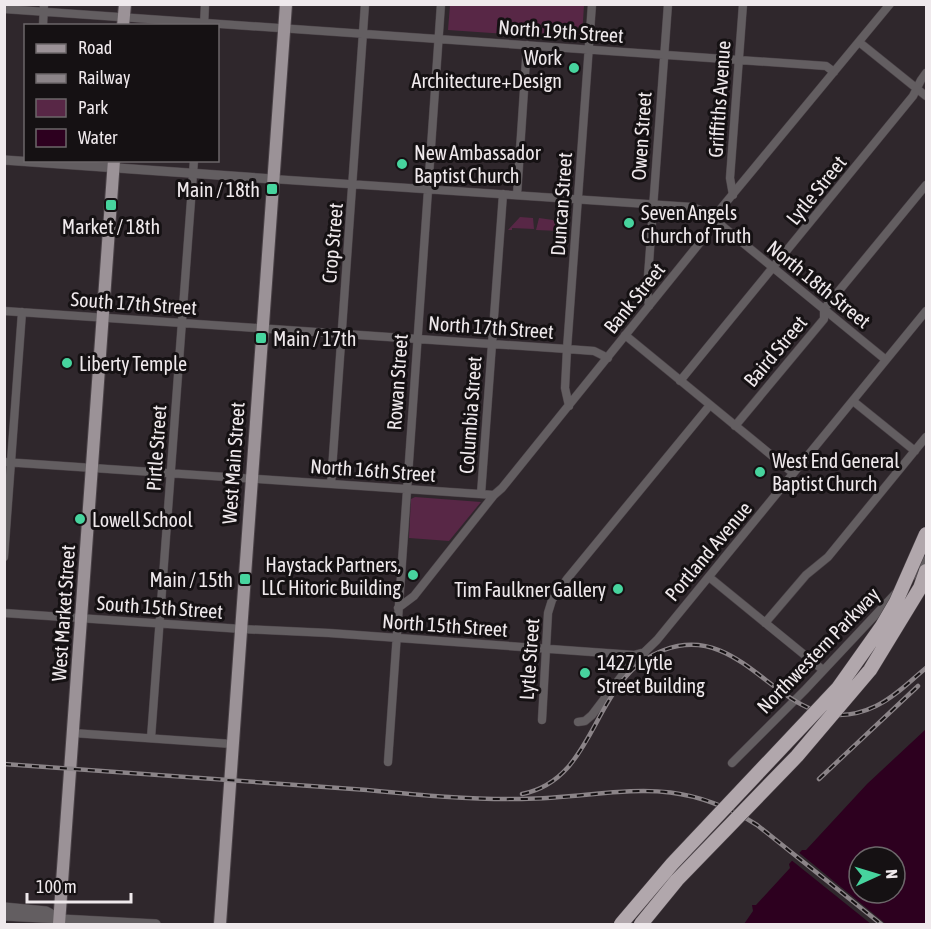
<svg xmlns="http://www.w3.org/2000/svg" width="931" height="929" font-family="'Asap Condensed',sans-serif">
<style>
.green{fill:#582746}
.water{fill:#2d001f;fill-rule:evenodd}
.pier{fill:#2f272c}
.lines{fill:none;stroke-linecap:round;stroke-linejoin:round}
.minor-casing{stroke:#4a4247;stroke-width:9}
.tertiary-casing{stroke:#4a4247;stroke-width:10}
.primary-casing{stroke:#4a4247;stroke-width:14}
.minor{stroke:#635e61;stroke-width:8}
.tertiary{stroke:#635e61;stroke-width:9}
.primary{stroke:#9b9297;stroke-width:12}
.rail-casing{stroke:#8b8488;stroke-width:4.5}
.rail{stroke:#151113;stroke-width:2;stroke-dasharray:7;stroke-linecap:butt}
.motorway-bridge-casing{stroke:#4a4247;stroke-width:15;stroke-linecap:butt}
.motorway-bridge{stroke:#b1a7ac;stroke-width:14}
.poi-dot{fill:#47d49e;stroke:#151113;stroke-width:2}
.labels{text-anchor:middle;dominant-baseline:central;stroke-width:6;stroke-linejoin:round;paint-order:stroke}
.street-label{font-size:20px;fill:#efe9ec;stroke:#151113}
.poi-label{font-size:20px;fill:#efe9ec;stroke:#151113;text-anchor:start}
</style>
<rect width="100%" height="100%" fill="#2f272c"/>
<!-- green -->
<path class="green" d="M450,5H584L582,37L578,39L448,30Z
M520,217L533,218L534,229L512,228V230H508Z
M539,218L553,220L566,237L565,240H560V231L536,230Z
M415,497L481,502L449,541L409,538L411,499Z"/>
<!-- water -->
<path class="water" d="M926,729V924H744L753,911L752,905H756L790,868L789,864L802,850H806L867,784ZM859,857H895V893H859Z"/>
<!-- pier -->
<path class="pier" d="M797,851L886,924H871L790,859Z"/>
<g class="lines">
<defs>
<path id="minor" d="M4,9L812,65L826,66L834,72
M43,26L44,4
M204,26L205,4
M859,42L926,96
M273,179L692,207L708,213L721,225L886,360
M517,195L527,45
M733,195L730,178L743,4
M649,306L647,290L668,4
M4,311L567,349L594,351L608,358
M625,335L793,473
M680,381L913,96L921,80L926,73
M853,401L915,451
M569,406L565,388L567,349L592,4
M735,426L824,319V309L926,185
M4,462L494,495
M331,484L365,4
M481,494L503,194
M4,557L22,312
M912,576L926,560
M709,577L823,670
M398,608L414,596L494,495L502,488L698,245L711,227L718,212L890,4
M4,613L242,629L329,633L634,655L645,652
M765,623L806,575L828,557L926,437
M542,720L548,613L552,600L567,579L710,405
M578,722L585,721L592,715L627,669L657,640L926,311
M73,733L232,744
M151,738L194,160
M388,762L441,4
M732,763L805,690L896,593"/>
<path id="tertiary" d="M4,160L273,179
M4,907L46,911L59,918
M4,916L156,924"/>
<path id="primary" d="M123,26L125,4
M59,924L114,160
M220,924L286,4"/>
</defs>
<!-- minor casing -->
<use href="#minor" class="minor-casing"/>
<!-- tertiary casing -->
<use href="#tertiary" class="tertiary-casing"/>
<!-- primary casing -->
<use href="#primary" class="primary-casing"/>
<!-- minor -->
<use href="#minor" class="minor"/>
<!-- tertiary -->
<use href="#tertiary" class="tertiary"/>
<!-- primary -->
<use href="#primary" class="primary"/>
<defs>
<path id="rail" d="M4,764L367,790C419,795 471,800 522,799C615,798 670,770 757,825L881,924
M819,779L918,686
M522,794C600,778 590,677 664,650C751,617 785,750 876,706C895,697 910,681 926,668"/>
</defs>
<!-- rail casing -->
<use href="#rail" class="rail-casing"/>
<!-- rail -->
<use href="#rail" class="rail"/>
<defs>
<path id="motorway-bridge" d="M621,924L672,864L838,688L882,626L896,602L926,534
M641,924L677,880L797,756L870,670L920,588L926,571"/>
</defs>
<!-- motorway-bridge casing -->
<use href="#motorway-bridge" class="motorway-bridge-casing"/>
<!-- motorway-bridge -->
<use href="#motorway-bridge" class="motorway-bridge"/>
</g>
<!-- markers -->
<g class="poi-dot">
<circle cx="574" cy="68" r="6"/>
<circle cx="402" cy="164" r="6"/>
<rect x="266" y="183" width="12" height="12" rx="3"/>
<rect x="105" y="199" width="12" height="12" rx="3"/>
<circle cx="629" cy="223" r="6"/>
<rect x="255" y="332" width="12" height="12" rx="3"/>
<circle cx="67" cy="363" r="6"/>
<circle cx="760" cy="472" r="6"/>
<circle cx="80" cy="519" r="6"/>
<circle cx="413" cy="575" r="6"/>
<rect x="239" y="573" width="12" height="12" rx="3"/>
<circle cx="618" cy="589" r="6"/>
<circle cx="585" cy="673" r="6"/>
</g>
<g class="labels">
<!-- street labels -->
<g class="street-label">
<text transform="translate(561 31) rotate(4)">North 19th Street</text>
<text transform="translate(719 99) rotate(-86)">Griffiths Avenue</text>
<text transform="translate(641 136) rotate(-86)">Owen Street</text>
<text transform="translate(816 190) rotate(-51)">Lytle Street</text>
<text transform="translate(561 204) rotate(-86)">Duncan Street</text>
<text transform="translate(332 243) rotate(-85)">Crop Street</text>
<text transform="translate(819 284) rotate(39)">North 18th Street</text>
<text transform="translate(634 298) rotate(-51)">Bank Street</text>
<text transform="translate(134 303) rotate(4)">South 17th Street</text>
<text transform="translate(491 327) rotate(4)">North 17th Street</text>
<text transform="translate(775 351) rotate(-50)">Baird Street</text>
<text transform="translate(397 382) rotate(-86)">Rowan Street</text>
<text transform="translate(470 415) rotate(-86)">Columbia Street</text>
<text transform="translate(156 448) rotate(-86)">Pirtle Street</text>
<text transform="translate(233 463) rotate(-86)">West Main Street</text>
<text transform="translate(373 470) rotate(4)">North 16th Street</text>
<text transform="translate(708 551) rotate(-50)">Portland Avenue</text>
<text transform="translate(160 607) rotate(4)">South 15th Street</text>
<text transform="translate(63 613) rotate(-86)">West Market Street</text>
<text transform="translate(445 625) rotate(4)">North 15th Street</text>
<text transform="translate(818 650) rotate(-46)">Northwestern Parkway</text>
<text transform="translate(529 659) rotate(-86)">Lytle Street</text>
</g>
<!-- poi labels -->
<g class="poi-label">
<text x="562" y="57" text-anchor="end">Work<tspan x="562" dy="23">Architecture+Design</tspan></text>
<text x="414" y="152">New Ambassador<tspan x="414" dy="23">Baptist Church</tspan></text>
<text x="260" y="189" text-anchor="end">Main / 18th</text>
<text x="641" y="212">Seven Angels<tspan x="641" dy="23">Church of Truth</tspan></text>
<text x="111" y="226" text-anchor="middle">Market / 18th</text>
<text x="273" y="338">Main / 17th</text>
<text x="79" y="363">Liberty Temple</text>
<text x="772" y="460">West End General<tspan x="772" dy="23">Baptist Church</tspan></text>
<text x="92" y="519">Lowell School</text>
<text x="401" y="564" text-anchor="end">Haystack Partners,<tspan x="401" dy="23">LLC Hitoric Building</tspan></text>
<text x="233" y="579" text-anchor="end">Main / 15th</text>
<text x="606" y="589" text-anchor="end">Tim Faulkner Gallery</text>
<text x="597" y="662">1427 Lytle<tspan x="597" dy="23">Street Building</tspan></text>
</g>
</g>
<!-- border -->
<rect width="931" height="929" fill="none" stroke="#efe9ec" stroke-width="12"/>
<!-- legend -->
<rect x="24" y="24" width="195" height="138" fill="#151113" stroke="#6c676a" stroke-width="1.5"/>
<rect x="36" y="44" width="30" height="9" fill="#9b9297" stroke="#6c676a" stroke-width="1.5"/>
<text x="78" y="54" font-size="18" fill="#efe9ec">Road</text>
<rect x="36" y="74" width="30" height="9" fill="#8b8488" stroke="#6c676a" stroke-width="1.5"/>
<text x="78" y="84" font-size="18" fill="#efe9ec">Railway</text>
<rect x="36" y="99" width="30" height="18" fill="#582746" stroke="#6c676a" stroke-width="1.5"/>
<text x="78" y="114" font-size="18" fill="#efe9ec">Park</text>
<rect x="36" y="129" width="30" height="18" fill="#2d001f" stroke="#6c676a" stroke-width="1.5"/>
<text x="78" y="144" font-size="18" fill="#efe9ec">Water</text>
<!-- north arrow -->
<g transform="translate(877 875) rotate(86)"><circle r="28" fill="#151113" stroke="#6c676a" stroke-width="1.5"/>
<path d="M0-4.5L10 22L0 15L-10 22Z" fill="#47d49e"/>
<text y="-9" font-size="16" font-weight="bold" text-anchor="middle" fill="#efe9ec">N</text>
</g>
<!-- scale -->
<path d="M27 893v9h104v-9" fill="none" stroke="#efe9ec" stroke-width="3"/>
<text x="36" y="893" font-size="18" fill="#efe9ec" stroke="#151113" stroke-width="4.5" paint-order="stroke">100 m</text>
</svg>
